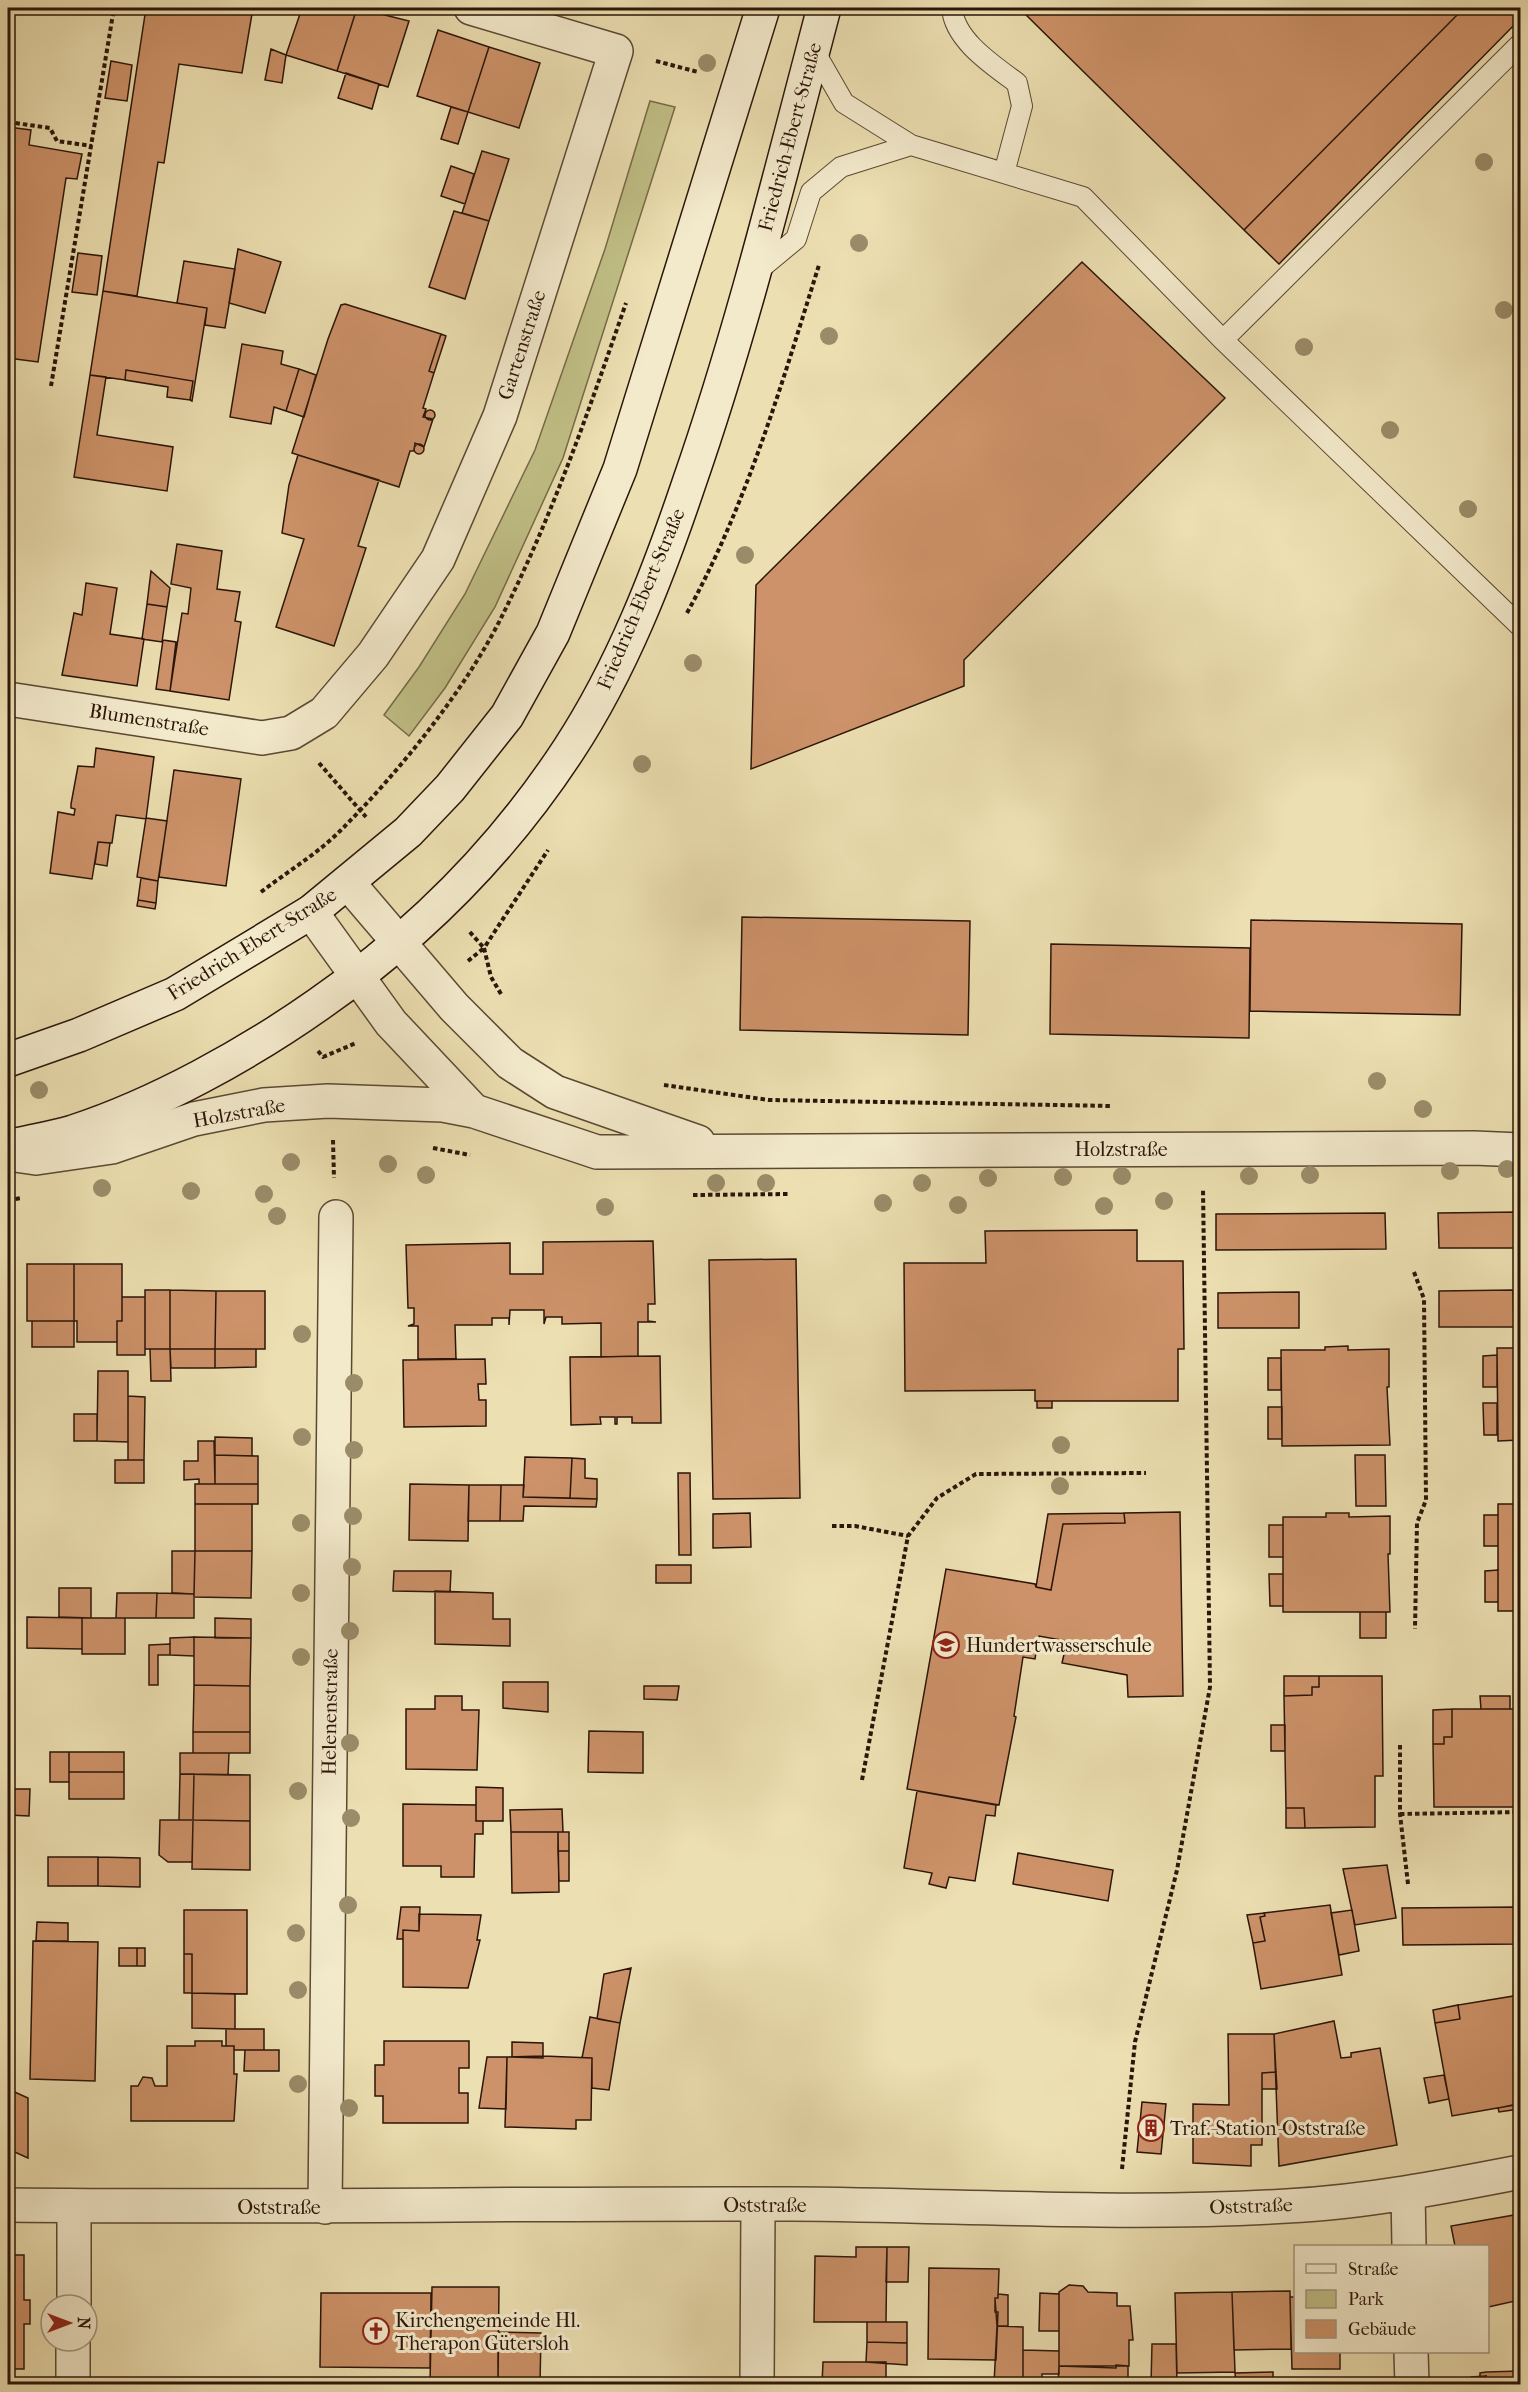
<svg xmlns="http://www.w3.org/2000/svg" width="1528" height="2392" font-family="'IM FELL French Canon',serif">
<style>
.green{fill:#c0bf86;stroke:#766a48;stroke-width:1.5}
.building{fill:#cd9269;stroke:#2b1509;stroke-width:1.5}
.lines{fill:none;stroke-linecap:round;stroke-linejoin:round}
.lane-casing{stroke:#5b4833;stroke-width:22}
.street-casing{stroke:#5b4833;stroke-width:36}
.secondary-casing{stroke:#2b1509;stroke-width:36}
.path{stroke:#2b1509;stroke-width:4;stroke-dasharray:4.5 3;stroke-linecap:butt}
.lane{stroke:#f3eacc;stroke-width:20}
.street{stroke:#f3eacc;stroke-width:33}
.secondary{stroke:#f3eacc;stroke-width:33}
.tree{fill:#9b8c69}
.labels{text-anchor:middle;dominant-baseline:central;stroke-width:6;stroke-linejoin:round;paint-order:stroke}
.street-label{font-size:20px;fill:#2b1509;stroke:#f3eacc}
.poi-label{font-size:20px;fill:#2b1509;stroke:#f3eacc;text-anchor:start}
</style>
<rect width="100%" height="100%" fill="#ecdfb1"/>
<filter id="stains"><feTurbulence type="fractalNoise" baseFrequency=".00333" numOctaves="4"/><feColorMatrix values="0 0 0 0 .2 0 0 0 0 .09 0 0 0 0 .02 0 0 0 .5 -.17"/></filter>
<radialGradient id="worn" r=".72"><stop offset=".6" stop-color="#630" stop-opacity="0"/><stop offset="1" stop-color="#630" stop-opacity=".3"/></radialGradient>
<!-- green -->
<path class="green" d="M650,101L675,107L563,458L495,607L445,688L409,736L384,715L419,667L465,594L535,450L605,249Z"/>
<!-- building -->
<path class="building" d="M146,8H253L242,73L179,64L164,163L158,162L137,296L103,291Z
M302,8H357L337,71L286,55Z
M357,8L409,21L388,87L337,71Z
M1019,8H1464L1244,230Z
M1464,8H1520V19L1279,264L1244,230Z
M438,30L489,47L468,112L417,96Z
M489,47L540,63L519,128L468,112Z
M271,49L286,55L282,83L265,80Z
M111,61L132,65L127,101L105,98Z
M346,73L379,84L372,109L338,98Z
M451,107L468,112L458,144L441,139Z
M8,127L31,130L29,145L82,154L77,179L66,178L38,362L8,358Z
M482,151L509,159L489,221L462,213Z
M451,166L474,174L465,204L441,196Z
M454,211L489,221L465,299L429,287Z
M238,249L281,262L265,313L229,303Z
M78,253L102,256L97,295L72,292Z
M184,261L235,269L225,328L205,325L207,308L177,303Z
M1082,262L1225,398L964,660V686L751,769L756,585Z
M103,291L207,308L192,401L190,400L193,381L126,370L125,380L90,375Z
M345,304L441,334L429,371L434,373L423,408L426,409L423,417L433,419L424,447L415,443L414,451H410L399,487L292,453L328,339L341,305Z
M441,334L446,336L434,373L429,371Z
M242,344L283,351L281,364L299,369L286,411L274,407L271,424L230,417Z
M299,369L316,375L304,417L286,411Z
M126,370L193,381L190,400L167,397L168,387L125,380Z
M90,375L106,377L97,435L173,447L167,491L74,477Z
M425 415a5 5 0 1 1 10 0a5 5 0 1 1-10 0Z
M414 449a5 5 0 1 1 10 0a5 5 0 1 1-10 0Z
M298,455L379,480L358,546L366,548L334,646L276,627L304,539L282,533L289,485Z
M177,544L222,551L217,589L240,592L235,621L241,622L229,700L170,691L182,613L188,614L191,588L171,584Z
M151,571L170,588L167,607L147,604Z
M86,583L117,588L110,634L144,639L137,686L62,675L74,613L82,615Z
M147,604L167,607L162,642L142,639Z
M163,640L176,642L170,691L156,689Z
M96,748L154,757L146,819L116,815L112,843L98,842L92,879L50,873L58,812L74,815L75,809L71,808V804L78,766L94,767Z
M174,770L241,779L226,886L159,877Z
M146,818L167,821L158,881L137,877Z
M98,842L110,843L107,866L95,864Z
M141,878L158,881L156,903L138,900Z
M138,900L156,903L155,909L137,906Z
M742,917L970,921L968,1035L740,1030Z
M1251,920L1462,924L1460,1015L1250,1011Z
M1051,944L1250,948L1249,1038L1050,1034Z
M1520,1212V1248H1439L1438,1213Z
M1385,1213L1386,1249L1216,1250V1214Z
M1137,1230V1261H1183L1184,1349H1178V1401H1035V1390L905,1391L904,1263H986L985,1231Z
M653,1241L655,1304H648V1321L656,1322H638V1356L601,1357V1323L562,1324V1317H546L544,1324V1310H510L509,1325V1318H492V1325H455L456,1359H418V1326H408L414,1324V1308H408L406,1245L510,1243V1274H543V1242Z
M796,1259L800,1498L713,1499L709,1260Z
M27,1264H74V1321H27Z
M74,1264H122V1321H117V1342H77V1321H74Z
M145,1290H170V1349H145Z
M170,1290L216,1291L215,1349H170Z
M1513,1290L1514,1327H1439V1291Z
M216,1291H265V1349H215Z
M1299,1292V1328H1218V1293Z
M122,1297H145V1355H117V1321H122Z
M32,1321H74V1347H32Z
M1348,1346V1350L1389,1349V1387H1387L1390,1445L1282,1446L1281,1350H1325V1347Z
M1497,1348H1520V1440L1498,1441Z
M150,1349H170L171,1381H151Z
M170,1349H215V1368H171Z
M215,1349H256V1367L215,1368Z
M1497,1355V1387H1483V1356Z
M660,1356L661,1423H632V1417H617V1424H615V1417H600L601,1424L571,1425L570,1357Z
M1268,1358H1281V1390H1268Z
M485,1359L486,1384H478L479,1400H486V1426L404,1427L403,1360Z
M98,1371H128V1442L97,1441Z
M128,1396L145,1397L144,1460H128Z
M1037,1401H1052V1408H1037Z
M1483,1403H1497V1435H1484Z
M1268,1407H1282V1439H1268Z
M74,1414H97V1441H74Z
M215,1437L252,1438V1456L215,1455Z
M198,1441H214L215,1484H199V1479L184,1480V1461H198Z
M215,1455L258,1456V1484H215Z
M1355,1455H1385L1386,1506H1356Z
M525,1457L572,1458L570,1498L523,1497Z
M572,1458L585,1459V1478L597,1479V1499L570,1498Z
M115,1460H144V1483H115Z
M678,1473H690L691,1555H679Z
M195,1484H258V1504H195Z
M410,1484L469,1485L468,1541L409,1540Z
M469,1485H501L500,1521H468Z
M501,1485H524L523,1497L597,1499L596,1507L524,1506L523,1521H500Z
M195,1504H252V1551H195Z
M1498,1504H1520V1611H1498Z
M1180,1512L1183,1696L1128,1697L1127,1675L1062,1663L1067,1641L1039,1636L1035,1659L1023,1657L1014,1716L1016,1717L999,1805L907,1789L946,1569L1035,1584L1036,1587L1051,1590L1063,1524L1125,1523L1124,1513Z
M750,1513L751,1547L713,1548V1514Z
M1124,1513L1125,1523L1063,1524L1051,1590L1036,1587L1048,1514Z
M1326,1513H1349V1517L1390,1516V1554H1388L1390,1612H1283V1517H1326Z
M1484,1515H1498V1546H1484Z
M1269,1525H1283V1557H1269Z
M172,1551H195L194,1594L172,1593Z
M195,1551H252L251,1598L194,1597Z
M656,1565H691V1583H656Z
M1498,1570V1602H1485V1571Z
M394,1571H451L450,1592L393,1591Z
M1269,1574H1283V1606H1270Z
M59,1588H91V1618L59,1617Z
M435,1591L493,1593V1619H510V1646L435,1644Z
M117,1593H157L156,1618H116Z
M157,1593L194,1594V1618H156Z
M1360,1612H1386V1638H1360Z
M27,1617L82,1618V1649L27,1648Z
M82,1618H125V1654H82Z
M215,1618L251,1619V1638H215Z
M194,1637L251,1638L250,1686L194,1685Z
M194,1637V1656L170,1655V1638Z
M170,1644V1655H158V1685H149V1645Z
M1284,1676H1319V1687H1312V1695L1284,1696Z
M1319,1676H1382L1383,1776H1375V1827L1305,1828L1304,1808H1286L1284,1696L1312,1695V1687H1319Z
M503,1682H548V1712L503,1708Z
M194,1685L250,1686V1732H193Z
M644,1686H679L677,1700L644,1699Z
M435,1696H462V1710H479L477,1770L406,1769V1709H435Z
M1480,1696H1510V1709H1481Z
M1452,1709H1520V1807H1434L1433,1744H1444V1737H1452Z
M1452,1709V1737H1444V1744H1433V1710Z
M1271,1725H1285V1751H1271Z
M589,1731L643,1732V1773L588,1772Z
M193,1732H250V1753H193Z
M50,1752H69V1782H50Z
M69,1752H124V1772H69Z
M180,1753H229L228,1775L180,1774Z
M69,1772H124V1799H69Z
M180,1774H194L193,1820H179Z
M194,1774L250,1775V1821L193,1820Z
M476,1787L503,1788V1821H476Z
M8,1789H30L29,1816L8,1815Z
M917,1791L996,1805L995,1816L986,1815L975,1881L949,1877L946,1888L929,1884L932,1873L904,1868Z
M403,1804L476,1805V1821H483V1834H475L474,1877H441V1866H403Z
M1286,1808H1304L1305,1828H1286Z
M562,1809L563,1832H511L510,1810Z
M160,1820H193L192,1862H168L159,1855Z
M193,1820L250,1821V1870L192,1869Z
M511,1832H558L559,1892L512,1893Z
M558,1832H569V1851H558Z
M558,1851H569V1881H559Z
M1018,1853L1113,1870L1108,1901L1013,1884Z
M48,1857H98V1886H48Z
M98,1857L140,1858V1887L98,1886Z
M1387,1865L1396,1918L1355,1925L1343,1869Z
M1330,1905L1342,1975L1261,1989L1253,1943L1265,1941L1260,1917L1265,1916L1264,1913Z
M401,1907H420L419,1931L403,1930V1939H397Z
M1520,1907V1944L1403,1945L1402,1908Z
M184,1910H247V1994L192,1993V1954H184Z
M1352,1910L1359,1951L1339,1955L1331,1913Z
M1264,1913L1265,1916L1260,1917L1265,1941L1253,1943L1247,1915Z
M419,1914L481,1915L477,1940H480L468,1988L403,1987V1930L419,1931Z
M37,1922L68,1923V1941H36Z
M33,1941L98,1942L95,2081L30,2079Z
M119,1948H137V1966H119Z
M137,1948H145V1966H137Z
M184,1954H192V1993H184Z
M631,1968L620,2023L597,2019L604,1974Z
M192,1993L235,1994V2029L192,2028Z
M1520,1995V2104L1452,2116L1435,2023L1460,2019L1458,2005Z
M1458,2005L1460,2019L1435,2023L1433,2010Z
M590,2017L620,2023L609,2090L592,2088V2058H582Z
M1334,2021L1341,2058L1351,2057V2053L1380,2048L1397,2145L1279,2166L1274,2034Z
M226,2029H264V2050H234V2046H226Z
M1228,2034H1274L1276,2072L1262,2073V2145H1251V2166L1193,2163V2104L1229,2105Z
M195,2041H222V2046H234V2074H237L234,2121H131V2086H138L143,2077L152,2078L155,2086H167V2046H195Z
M384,2041H469V2068H459V2093H468V2123H383V2096H375V2065H384Z
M512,2042L543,2043V2058L512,2057Z
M245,2050H279V2071H244Z
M543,2056L592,2058L591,2120H576V2129L505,2127L507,2057Z
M487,2057H507L506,2109L479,2108Z
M1276,2072L1277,2089H1262V2073Z
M1444,2075L1449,2099L1429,2103L1424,2078Z
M8,2089L28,2098V2158L8,2149Z
M1142,2102L1166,2104L1161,2154L1137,2152Z
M1518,2104L1519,2109L1499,2112L1498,2108Z
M1520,2214V2300L1488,2307V2246H1455L1451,2226Z
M856,2247H887L886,2322H814L815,2256L856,2257Z
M887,2247H909L908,2282H886Z
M8,2255H24V2300H30V2324H24V2369H8Z
M929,2268L999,2269L998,2298H995V2312H998L996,2360L928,2359Z
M1069,2285L1083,2286L1088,2292L1117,2293V2306H1130L1133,2340H1129V2366H1059V2292Z
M432,2287H499L498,2384H430Z
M1290,2291L1291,2349L1234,2350L1232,2292Z
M1232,2292L1235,2372L1177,2373L1175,2293Z
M321,2293H431L430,2368L320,2367Z
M1040,2293L1059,2294V2331H1039Z
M998,2294L1008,2295V2326H997L995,2298H998Z
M1290,2297H1296V2352H1340V2369H1292Z
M867,2322H907V2343L867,2342Z
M997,2326L1023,2327V2384H994Z
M498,2332L541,2333L540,2384H498Z
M867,2342L907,2343V2365L866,2362Z
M1152,2344H1176L1177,2384H1151Z
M1023,2350L1059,2351V2374H1042V2384H1023Z
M823,2362H886V2384H822Z
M1116,2365L1128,2366V2384H1058L1059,2366L1116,2368Z
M1520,2371V2384H1486V2376L1480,2377V2373L1486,2372Z
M1273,2372V2384H1236L1235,2373Z
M1486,2376V2384H1472L1471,2377Z"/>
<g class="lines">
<defs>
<path id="lane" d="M952,8C954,40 993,65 1017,83L1022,106L1004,173
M813,49L844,103L911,145L1083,197L1223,340L1520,626
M755,273L796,239L811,192L841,167L911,145
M1223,340L1520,44"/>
<path id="street" d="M8,699L262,738L291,733L324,713L373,655L438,559L500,416L616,51L471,8
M349,884L454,1007L510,1063L555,1092L698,1142
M311,912L391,1023L474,1111
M8,1154L36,1158L112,1147L194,1119L264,1105L328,1101L443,1105L474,1111L597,1152L1474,1148L1520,1150
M1408,2193L1409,2246
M8,2205C269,2208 531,2203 792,2204C957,2205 1123,2216 1287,2206C1366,2202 1443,2187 1520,2172
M325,2207L336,1217
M74,2305V2206
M1411,2352L1412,2384
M73,2384V2341
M757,2384L758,2205"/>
<path id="secondary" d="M8,1060L79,1035L175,994L311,912L408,832L450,788L507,716L553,633L620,469L763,8
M8,1147C29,1142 52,1138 73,1132C156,1105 248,1054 319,1004C417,936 503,850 569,749C622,668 658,575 689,483C743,328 782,167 824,8"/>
</defs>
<!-- lane casing -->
<use href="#lane" class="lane-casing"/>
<!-- street casing -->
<use href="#street" class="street-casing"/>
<!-- secondary casing -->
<use href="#secondary" class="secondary-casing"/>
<!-- path -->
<path class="path" d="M656,61L698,72
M8,122L50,128L57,141L92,146
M51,386L114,8
M687,613C747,504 782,383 819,265
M319,763L366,817
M261,892C287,872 317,854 340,831C400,771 468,687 505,610C554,511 590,407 626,303
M468,961L484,948L469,931
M501,994L491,977L484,948L548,850
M318,1051L323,1057L356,1043
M664,1085L769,1100L1112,1106
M333,1140L334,1178
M433,1148L470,1155
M693,1195L790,1194
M8,1200L22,1198
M1414,1272L1424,1299L1426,1500L1417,1523L1415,1629
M832,1526H855L908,1536
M1400,1745V1814L1408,1884
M862,1780L908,1536L937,1498L976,1474L1146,1473
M1400,1814L1520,1812
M1122,2169L1135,2042L1177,1870L1210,1687L1203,1189"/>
<!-- lane -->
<use href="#lane" class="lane"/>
<!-- street -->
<use href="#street" class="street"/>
<!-- secondary -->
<use href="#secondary" class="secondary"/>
</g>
<!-- trees -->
<g class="tree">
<circle cx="707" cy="63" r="9"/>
<circle cx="1484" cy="162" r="9"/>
<circle cx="859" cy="243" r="9"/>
<circle cx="1504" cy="310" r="9"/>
<circle cx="829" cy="336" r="9"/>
<circle cx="1304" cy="347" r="9"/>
<circle cx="1390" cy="430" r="9"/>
<circle cx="1468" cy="509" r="9"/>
<circle cx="745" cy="555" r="9"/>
<circle cx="693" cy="663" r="9"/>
<circle cx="642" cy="764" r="9"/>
<circle cx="1377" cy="1081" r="9"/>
<circle cx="39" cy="1090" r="9"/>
<circle cx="1423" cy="1109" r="9"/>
<circle cx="291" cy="1162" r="9"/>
<circle cx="388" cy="1164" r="9"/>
<circle cx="1507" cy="1169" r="9"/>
<circle cx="1450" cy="1171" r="9"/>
<circle cx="426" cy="1175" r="9"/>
<circle cx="1310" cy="1175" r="9"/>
<circle cx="1122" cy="1176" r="9"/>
<circle cx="1249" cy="1176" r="9"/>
<circle cx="1063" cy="1177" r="9"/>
<circle cx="988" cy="1178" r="9"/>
<circle cx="716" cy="1183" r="9"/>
<circle cx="766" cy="1183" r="9"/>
<circle cx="922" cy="1183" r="9"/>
<circle cx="102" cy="1188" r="9"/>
<circle cx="191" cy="1191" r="9"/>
<circle cx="264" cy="1194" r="9"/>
<circle cx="1164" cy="1201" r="9"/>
<circle cx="883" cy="1203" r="9"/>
<circle cx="958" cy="1205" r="9"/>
<circle cx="1104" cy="1206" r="9"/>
<circle cx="605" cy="1207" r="9"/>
<circle cx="277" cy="1216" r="9"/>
<circle cx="302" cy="1334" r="9"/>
<circle cx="354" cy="1383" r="9"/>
<circle cx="302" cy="1437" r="9"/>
<circle cx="1061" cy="1445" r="9"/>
<circle cx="354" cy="1450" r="9"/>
<circle cx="1060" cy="1486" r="9"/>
<circle cx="353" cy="1516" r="9"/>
<circle cx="301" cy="1523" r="9"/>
<circle cx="352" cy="1567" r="9"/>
<circle cx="301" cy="1593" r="9"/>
<circle cx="350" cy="1631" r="9"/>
<circle cx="301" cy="1657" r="9"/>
<circle cx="350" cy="1743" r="9"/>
<circle cx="298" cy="1791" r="9"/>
<circle cx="351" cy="1818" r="9"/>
<circle cx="348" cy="1905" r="9"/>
<circle cx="296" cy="1933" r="9"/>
<circle cx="298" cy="1990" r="9"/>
<circle cx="298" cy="2084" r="9"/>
<circle cx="349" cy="2108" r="9"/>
</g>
<!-- icons -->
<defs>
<symbol id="school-ring" viewBox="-11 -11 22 22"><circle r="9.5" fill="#f3eacc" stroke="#8f2418" stroke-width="1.5"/><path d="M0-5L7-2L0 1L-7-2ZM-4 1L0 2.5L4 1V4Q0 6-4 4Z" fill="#8f2418"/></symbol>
<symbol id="building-ring" viewBox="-11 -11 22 22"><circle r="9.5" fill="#f3eacc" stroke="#8f2418" stroke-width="1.5"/><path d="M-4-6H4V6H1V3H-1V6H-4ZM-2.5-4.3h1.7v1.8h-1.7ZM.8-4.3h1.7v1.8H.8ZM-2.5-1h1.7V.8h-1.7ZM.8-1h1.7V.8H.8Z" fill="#8f2418"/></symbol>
<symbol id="church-ring" viewBox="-11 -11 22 22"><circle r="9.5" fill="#f3eacc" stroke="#8f2418" stroke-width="1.5"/><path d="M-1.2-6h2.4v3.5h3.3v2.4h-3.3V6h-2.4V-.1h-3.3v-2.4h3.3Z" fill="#8f2418"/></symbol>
</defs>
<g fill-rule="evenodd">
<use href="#school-ring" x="931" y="1630" width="30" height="30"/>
<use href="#building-ring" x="1136" y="2113" width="30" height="30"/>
<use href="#church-ring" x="361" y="2316" width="30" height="30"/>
</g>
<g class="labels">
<!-- street labels -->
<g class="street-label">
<text transform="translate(790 137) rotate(-75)">Friedrich-Ebert-Straße</text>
<text transform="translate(522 345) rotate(-72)">Gartenstraße</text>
<text transform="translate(641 599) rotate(-67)">Friedrich-Ebert-Straße</text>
<text transform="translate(149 720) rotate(9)">Blumenstraße</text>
<text transform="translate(252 944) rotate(-32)">Friedrich-Ebert-Straße</text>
<text transform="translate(239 1113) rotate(-10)">Holzstraße</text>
<text x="1121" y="1149">Holzstraße</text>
<text transform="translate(330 1712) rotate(-89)">Helenenstraße</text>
<text x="765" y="2205">Oststraße</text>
<text transform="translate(1251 2206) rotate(-2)">Oststraße</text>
<text x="279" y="2207">Oststraße</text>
</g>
<!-- poi labels -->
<g class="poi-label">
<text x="966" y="1645">Hundertwasserschule</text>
<text x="1170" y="2128">Traf.-Station-Oststraße</text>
<text x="395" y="2320">Kirchengemeinde Hl.<tspan x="395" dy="23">Therapon Gütersloh</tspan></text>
</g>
</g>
<!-- margin -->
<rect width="1528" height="2392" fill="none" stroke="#ecdfb1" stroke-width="30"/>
<rect x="9" y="9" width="1510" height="2374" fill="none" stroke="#2b1509" stroke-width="3"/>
<rect x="15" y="15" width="1498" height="2362" fill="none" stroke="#2b1509" stroke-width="1.5"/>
<!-- legend -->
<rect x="1294" y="2245" width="195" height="108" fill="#f3eacc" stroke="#a3957e" stroke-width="1.5"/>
<rect x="1306" y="2264" width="30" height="9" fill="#f3eacc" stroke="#a3957e" stroke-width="1.5"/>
<text x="1348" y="2275" font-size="18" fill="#2b1509">Straße</text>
<rect x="1306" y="2290" width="30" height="18" fill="#c0bf86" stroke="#a3957e" stroke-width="1.5"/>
<text x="1348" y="2305" font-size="18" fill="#2b1509">Park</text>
<rect x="1306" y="2320" width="30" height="18" fill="#cd9269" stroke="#a3957e" stroke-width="1.5"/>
<text x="1348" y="2335" font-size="18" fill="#2b1509">Gebäude</text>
<!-- north arrow -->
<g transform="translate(69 2323) rotate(90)"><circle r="28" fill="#f3eacc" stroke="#a3957e" stroke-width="1.5"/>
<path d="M0-4.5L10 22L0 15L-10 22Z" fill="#8f2418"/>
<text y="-9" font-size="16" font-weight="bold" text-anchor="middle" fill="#2b1509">N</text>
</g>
<rect width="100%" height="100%" filter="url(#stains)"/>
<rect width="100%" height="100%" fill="url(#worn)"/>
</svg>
